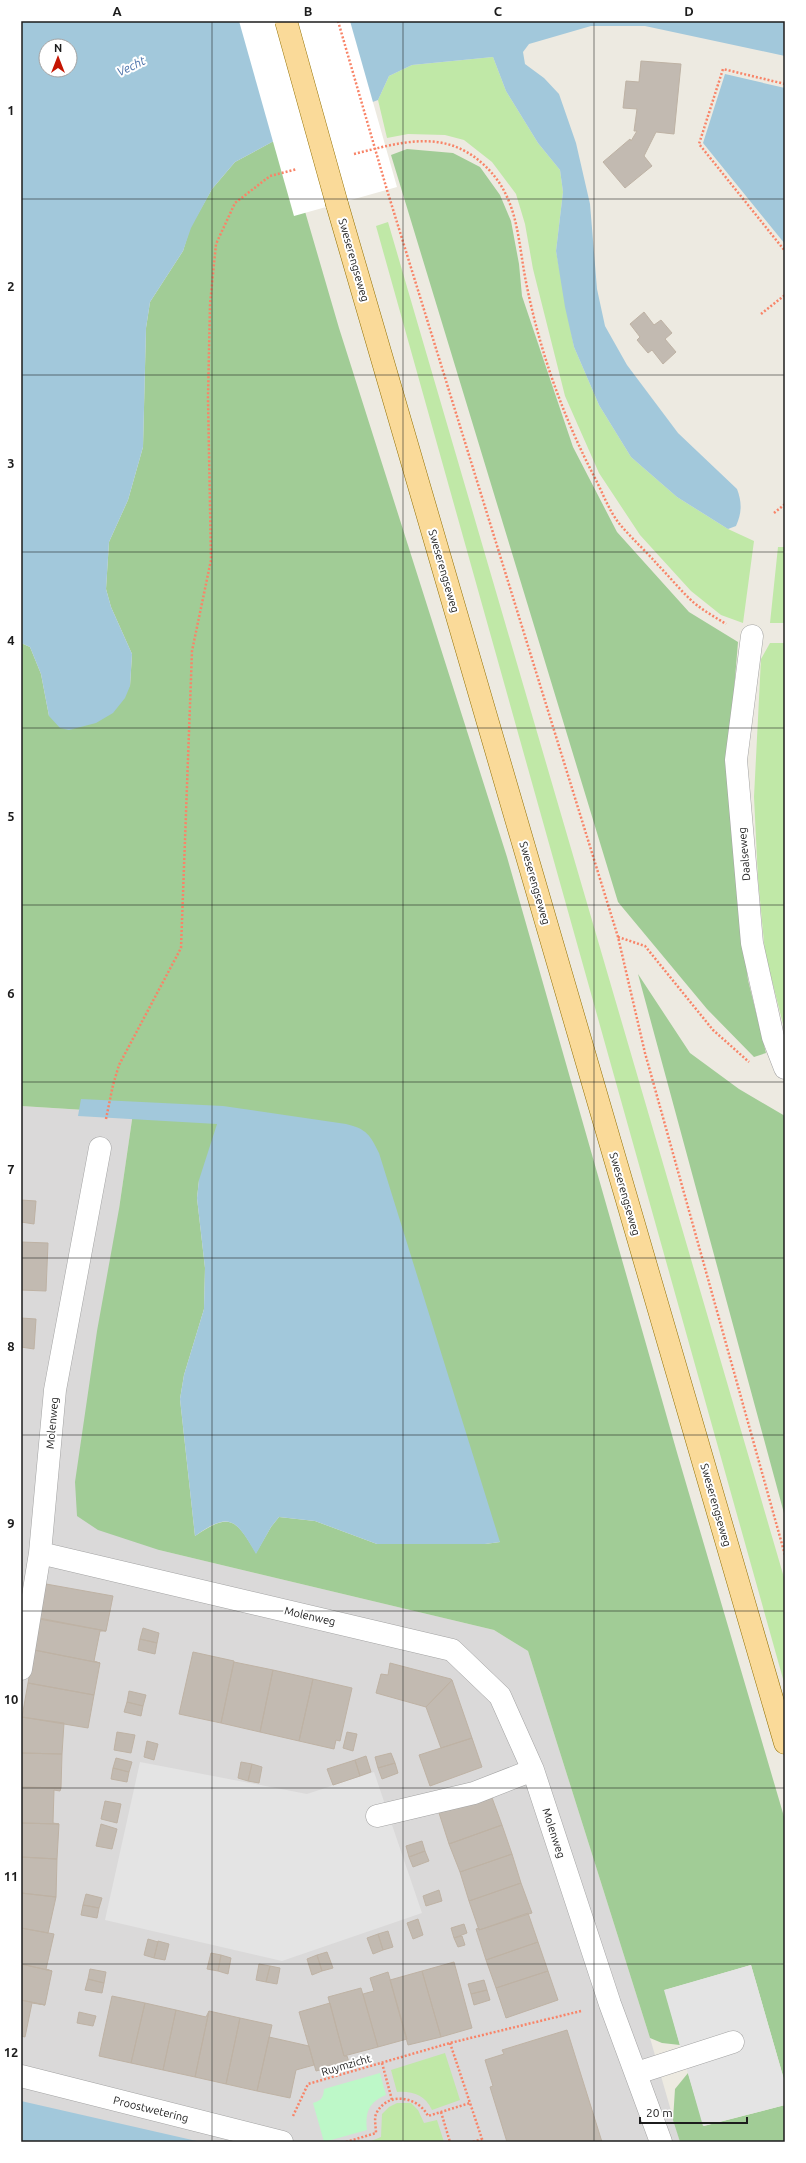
<svg xmlns="http://www.w3.org/2000/svg" width="806" height="2163" font-family="Ubuntu,sans-serif">
<style>
.residential{fill:#dad9d9}
.grass{fill:#c0e8a7}
.forest{fill:#a1cc96;fill-rule:evenodd}
.park{fill:#bdf8c8}
.parking{fill:#e4e4e4}
.water{fill:#a2c8db;fill-rule:evenodd}
.pier{fill:#fff}
.building{fill:#c2bab1;stroke:#beb2a4}
.lines{fill:none;stroke-linecap:round;stroke-linejoin:round}
.minor-casing{stroke:#a3a3a3;stroke-width:23}
.major-casing{stroke:#927002;stroke-width:23}
.path{stroke:#f88468;stroke-width:2.5;stroke-dasharray:2 2;stroke-linecap:butt}
.minor{stroke:#fff;stroke-width:22}
.major{stroke:#fada99;stroke-width:22}
.major-bridge-casing{stroke:#927002;stroke-width:23;stroke-linecap:butt}
.path-bridge{stroke:#f88468;stroke-width:2.5;stroke-dasharray:2 2;stroke-linecap:butt}
.major-bridge{stroke:#fada99;stroke-width:22}
.grid{fill:none;stroke:#1c1c1c;stroke-width:1;stroke-opacity:0.55}
.labels{text-anchor:middle;dominant-baseline:central;stroke-width:4;stroke-linejoin:round;paint-order:stroke}
.street-label{font-size:11px;fill:#1c1c1c;stroke:#fff}
.water-label{font-size:12px;font-style:italic;fill:#4a71a9;stroke:#fff}
.neatline{fill:none;stroke:#1c1c1c;stroke-width:1.5}
.grid-label{font-size:13px;text-anchor:middle;font-weight:bold;fill:#1c1c1c}
</style>
<rect width="100%" height="100%" fill="#edeae1"/>
<!-- residential -->
<path class="residential" d="M21,1106L133,1113L119,1209L159,1550L494,1630L528,1651L650,2038L680,2142H21Z"/>
<!-- grass -->
<path class="grass" d="M493,57L506,91L538,143L560,170L563,192L556,251L574,347L599,405L631,457L677,497L728,529L754,541L743,623L721,615L691,591L640,535L599,473L565,396L533,269L525,224L516,194L492,162L464,140L445,135L408,134L387,138L378,100L389,76L412,65Z
M388,222L785,1581V1686L376,226Z
M778,547H785V623H770Z
M770,643H785V1032L765,953L758,879L754,797L761,659Z
M445,2053L460,2100L432,2110C425,2095 413,2091 397,2092L391,2070Z
M397,2103H411L418,2110L424,2123L437,2120L444,2142H369L381,2137L382,2114L389,2107Z"/>
<!-- forest -->
<path class="forest" d="M283,136L339,328L507,857L678,1456L785,1820V2083L751,1965L665,1990L680,2045L662,2043L650,2038L528,1651L494,1630L159,1550L98,1530L77,1516L75,1482L97,1331L119,1209L133,1113L21,1106V643L30,647L41,674L49,716L130,686L132,654L111,607L106,589L109,542L128,500L143,447L146,328L150,302L183,251L190,228L212,189L235,162ZM199,1180L500,1542L485,1544H377L315,1521L279,1517L271,1527L256,1553C236,1519 230,1512 195,1536L180,1399L184,1375L204,1309L205,1268L197,1198Z
M407,149L453,153L480,167L500,195L511,221L519,264L522,296L573,447L617,532L689,612L738,642L727,776L737,896L748,980L766,1053L754,1057L707,1009L618,902L391,155Z
M638,974L690,1053L739,1089L785,1116V1517Z
M688,2073L704,2126L785,2105V2142H680L673,2120L675,2089Z"/>
<!-- park -->
<path class="park" d="M380,2073L386,2095C369,2102 365,2112 367,2130L324,2142L313,2103C322,2100 323,2098 324,2089Z"/>
<!-- parking -->
<path class="parking" d="M140,1762L307,1794L374,1772L422,1913L282,1961L105,1920Z
M751,1965L785,2083V2105L703,2126L664,1990Z"/>
<!-- water -->
<path class="water" d="M21,21H785V56L645,26H591L529,44L523,52L525,64L544,78L559,94L576,143L590,204L597,289L605,326L627,365L678,433L737,489C742,502 742,513 736,526L728,529L677,497L631,457L599,405L574,347L565,307L556,251L563,192L560,170L538,143L506,91L493,57L412,65L389,76L378,100L283,136L235,162L212,189L191,228L183,251L150,302L146,328L143,447L128,500L109,542L106,589L111,607L132,654L130,686L125,698L113,713L96,723L69,730L60,728L49,716L41,674L30,647L21,643ZM46,46H70V70H46Z
M725,74L785,88V244L703,143Z
M81,1099L223,1106L346,1124C367,1129 370,1135 379,1153L500,1542L485,1544H377L315,1521L279,1517L271,1527L256,1554C236,1519 230,1511 195,1536L180,1399L184,1375L204,1309L205,1268L197,1198L199,1180L217,1124L78,1116Z
M21,2101L201,2142H21Z"/>
<!-- pier -->
<path class="pier" d="M239,21H350L397,187L294,216Z"/>
<!-- building -->
<path class="building" d="M641,61L681,64L674,134L656,132L644,156L652,166L625,188L603,162L630,139L631,141L637,131H634L637,109L623,108L626,81L639,82Z
M644,312L654,325L661,320L672,333L665,339L676,352L663,364L652,350L648,353L637,340L640,337L630,324Z
M21,1200L36,1201L34,1224L21,1222Z
M21,1242L48,1243L46,1291L21,1290Z
M21,1318L36,1319L34,1349L21,1347Z
M46,1584L113,1596L106,1631L39,1619Z
M39,1618L106,1631H100L94,1661L100,1663L34,1650Z
M143,1628L159,1633L157,1643L140,1639Z
M140,1639L157,1643L155,1654L138,1650Z
M34,1650L100,1663L94,1695L28,1683Z
M193,1652L234,1661L221,1723L179,1714Z
M234,1662L273,1670L260,1732L221,1723Z
M390,1663L451,1679L452,1680L426,1707L376,1693L381,1674L388,1675Z
M273,1670L313,1679L299,1741L260,1732Z
M313,1679L352,1688L340,1741L336,1740L334,1749L299,1741Z
M452,1680L472,1738L441,1748L426,1707Z
M28,1683L94,1695L88,1728L22,1717Z
M129,1691L146,1695L143,1706L127,1702Z
M127,1702L143,1706L141,1716L124,1712Z
M21,1717L64,1723L62,1754L21,1753Z
M117,1732L135,1735L131,1753L114,1750Z
M347,1732L357,1734L353,1751L343,1748Z
M472,1738L482,1767L430,1786L419,1755Z
M147,1741L158,1744L154,1760L144,1757Z
M21,1753L62,1754L61,1788L21,1787Z
M391,1753L395,1763L378,1768L375,1757Z
M366,1756L371,1772L360,1776L355,1760Z
M116,1758L132,1762L129,1772L113,1768Z
M355,1760L360,1776L333,1785L327,1769Z
M241,1762L252,1764L248,1781L238,1778Z
M395,1763L398,1773L382,1779L378,1768Z
M252,1764L262,1767L259,1783L248,1781Z
M113,1768L129,1772L127,1782L111,1779Z
M21,1787L61,1788L60,1791L54,1790L53,1823L59,1824L21,1823Z
M491,1795L502,1825L449,1844L439,1813Z
M105,1801L121,1804L117,1823L101,1819Z
M21,1823L59,1824L57,1859L21,1857Z
M101,1824L117,1829L112,1849L96,1846Z
M502,1825L512,1854L460,1872L449,1844Z
M422,1841L425,1851L409,1857L406,1846Z
M425,1851L429,1861L413,1867L409,1857Z
M512,1854L521,1883L469,1901L460,1872Z
M21,1857L57,1859L56,1897L21,1893Z
M521,1883L532,1913L479,1930L469,1901Z
M439,1890L442,1901L426,1906L423,1896Z
M21,1893L56,1897L48,1933L21,1928Z
M86,1894L102,1898L99,1908L83,1905Z
M83,1905L99,1908L97,1918L81,1915Z
M528,1913L538,1942L486,1960L476,1929L479,1928V1930Z
M418,1919L423,1935L413,1939L407,1923Z
M464,1924L467,1933L454,1938L451,1928Z
M21,1928L54,1934L46,1969L52,1971L21,1964Z
M388,1931L393,1947L383,1950L378,1934Z
M378,1934L383,1950L373,1954L367,1938Z
M462,1936L465,1945L458,1947L454,1938Z
M148,1939L158,1942L154,1958L144,1955Z
M158,1941L169,1944L165,1960L154,1958Z
M538,1942L548,1971L496,1988L486,1960Z
M327,1952L333,1968L322,1971L317,1955Z
M211,1953L221,1955L218,1971L207,1969Z
M221,1955L231,1958L228,1974L218,1971Z
M317,1955L322,1971L312,1975L307,1959Z
M454,1962L472,2028L441,2037L422,1971Z
M21,1964L52,1971L45,2005L21,2000Z
M259,1964L270,1966L266,1982L256,1980Z
M270,1966L280,1968L277,1984L266,1982Z
M90,1969L106,1972L104,1983L88,1979Z
M422,1971L441,2037L408,2045L390,1980Z
M548,1971L558,2000L506,2018L496,1988Z
M388,1972L407,2039L378,2047L363,1994L374,1991L370,1978Z
M88,1979L104,1983L102,1993L85,1990Z
M484,1980L487,1990L471,1994L468,1984Z
M361,1988L378,2047L344,2056L328,1997Z
M487,1990L490,2000L474,2005L471,1994Z
M112,1996L145,2003L131,2063L99,2056Z
M21,2000L45,2005L32,2003L25,2037L21,2036Z
M145,2003L176,2010L163,2070L131,2063Z
M330,2003L344,2056H347L349,2062L316,2071L299,2012Z
M176,2010L206,2017L209,2011L195,2077L163,2070Z
M209,2011L240,2018L226,2084L195,2077Z
M79,2012L96,2016L93,2026L77,2023Z
M240,2018L272,2025L257,2091L226,2084Z
M567,2030L602,2142H507L490,2087L493,2086L485,2060L504,2054L502,2050Z
M269,2037L309,2046L314,2065L296,2070L290,2098L257,2091Z"/>
<g class="lines">
<defs>
<path id="minor" d="M752,636L736,760L752,943L773,1037L785,1068
M40,1553L452,1650L500,1696L533,1770L610,2004L661,2142
M21,1669L40,1553L55,1390L100,1148
M377,1816L474,1793L533,1770
M637,2073L733,2042
M21,2076L282,2142"/>
<path id="major" d="M337,204L785,1743"/>
</defs>
<!-- minor casing -->
<use href="#minor" class="minor-casing"/>
<!-- major casing -->
<use href="#major" class="major-casing"/>
<!-- path -->
<path class="path" d="M785,84L723,69L699,144L785,251
M354,154C399,143 442,128 482,163C520,197 517,240 527,287C541,355 564,419 596,480C603,494 609,510 618,522C630,537 645,550 657,564C669,576 680,590 692,601C702,610 715,617 726,624
M387,190L618,937L645,1053L785,1555
M761,314L785,295
M774,513L785,504
M618,937L645,946L713,1030L749,1062
M106,1119L113,1085L119,1065L181,948L192,651L211,560L208,398L210,304L216,244L235,203L270,176L297,169
M450,2043L483,2142
M382,2063L392,2100
M441,2112L450,2142
M293,2116L308,2084L450,2043L581,2011
M346,2142L376,2133C376,2128 374,2119 376,2114C387,2091 418,2096 428,2116L470,2103
M473,2142L482,2139"/>
<!-- minor -->
<use href="#minor" class="minor"/>
<!-- major -->
<use href="#major" class="major"/>
<defs>
<path id="major-bridge" d="M286,21L337,204"/>
</defs>
<!-- major-bridge casing -->
<use href="#major-bridge" class="major-bridge-casing"/>
<!-- path-bridge -->
<path class="path-bridge" d="M338,21L387,190"/>
<!-- major-bridge -->
<use href="#major-bridge" class="major-bridge"/>
</g>
<!-- grid -->
<path class="grid" d="M212,21V2142M403,21V2142M594,21V2142M21,199H785M21,375H785M21,552H785M21,728H785M21,905H785M21,1082H785M21,1258H785M21,1435H785M21,1611H785M21,1788H785M21,1964H785"/>
<g class="labels">
<!-- street labels -->
<g class="street-label">
<text transform="translate(354 260) rotate(74)">Sweserengseweg</text>
<text transform="translate(444 571) rotate(74)">Sweserengseweg</text>
<text transform="translate(744 854) rotate(-95)">Daalseweg</text>
<text transform="translate(535 883) rotate(74)">Sweserengseweg</text>
<text transform="translate(625 1194) rotate(74)">Sweserengseweg</text>
<text transform="translate(52 1423) rotate(-85)">Molenweg</text>
<text transform="translate(716 1505) rotate(74)">Sweserengseweg</text>
<text transform="translate(310 1616) rotate(13)">Molenweg</text>
<text transform="translate(554 1833) rotate(72)">Molenweg</text>
<text transform="translate(346 2065) rotate(-16)">Ruymzicht</text>
<text transform="translate(151 2109) rotate(14)">Proostwetering</text>
</g>
<!-- water labels -->
<g class="water-label">
<text transform="translate(131 66) rotate(-26)">Vecht</text>
</g>
</g>
<!-- border -->
<rect width="806" height="2163" fill="none" stroke="#ffffff" stroke-width="44"/>
<!-- north arrow -->
<g transform="translate(58 58)"><circle r="19" fill="#ffffff" stroke="#a4a4a4"/>
<path d="M0-3L7 15L0 10L-7 15Z" fill="#c51502"/>
<text y="-6" font-size="11" font-weight="bold" text-anchor="middle" fill="#1c1c1c">N</text>
</g>
<!-- scale -->
<path d="M640 2117v6h107v-6" fill="none" stroke="#1c1c1c" stroke-width="2"/>
<text x="646" y="2117" font-size="12" fill="#1c1c1c" stroke="#ffffff" stroke-width="3" paint-order="stroke">20 m</text>
<rect x="22" y="22" width="762" height="2119" class="neatline"/>
<g class="grid-label">
<text x="117" y="16">A</text>
<text x="308" y="16">B</text>
<text x="498" y="16">C</text>
<text x="689" y="16">D</text>
<text x="11" y="115">1</text>
<text x="11" y="291">2</text>
<text x="11" y="468">3</text>
<text x="11" y="645">4</text>
<text x="11" y="821">5</text>
<text x="11" y="998">6</text>
<text x="11" y="1174">7</text>
<text x="11" y="1351">8</text>
<text x="11" y="1528">9</text>
<text x="11" y="1704">10</text>
<text x="11" y="1881">11</text>
<text x="11" y="2057">12</text>
</g>
</svg>
